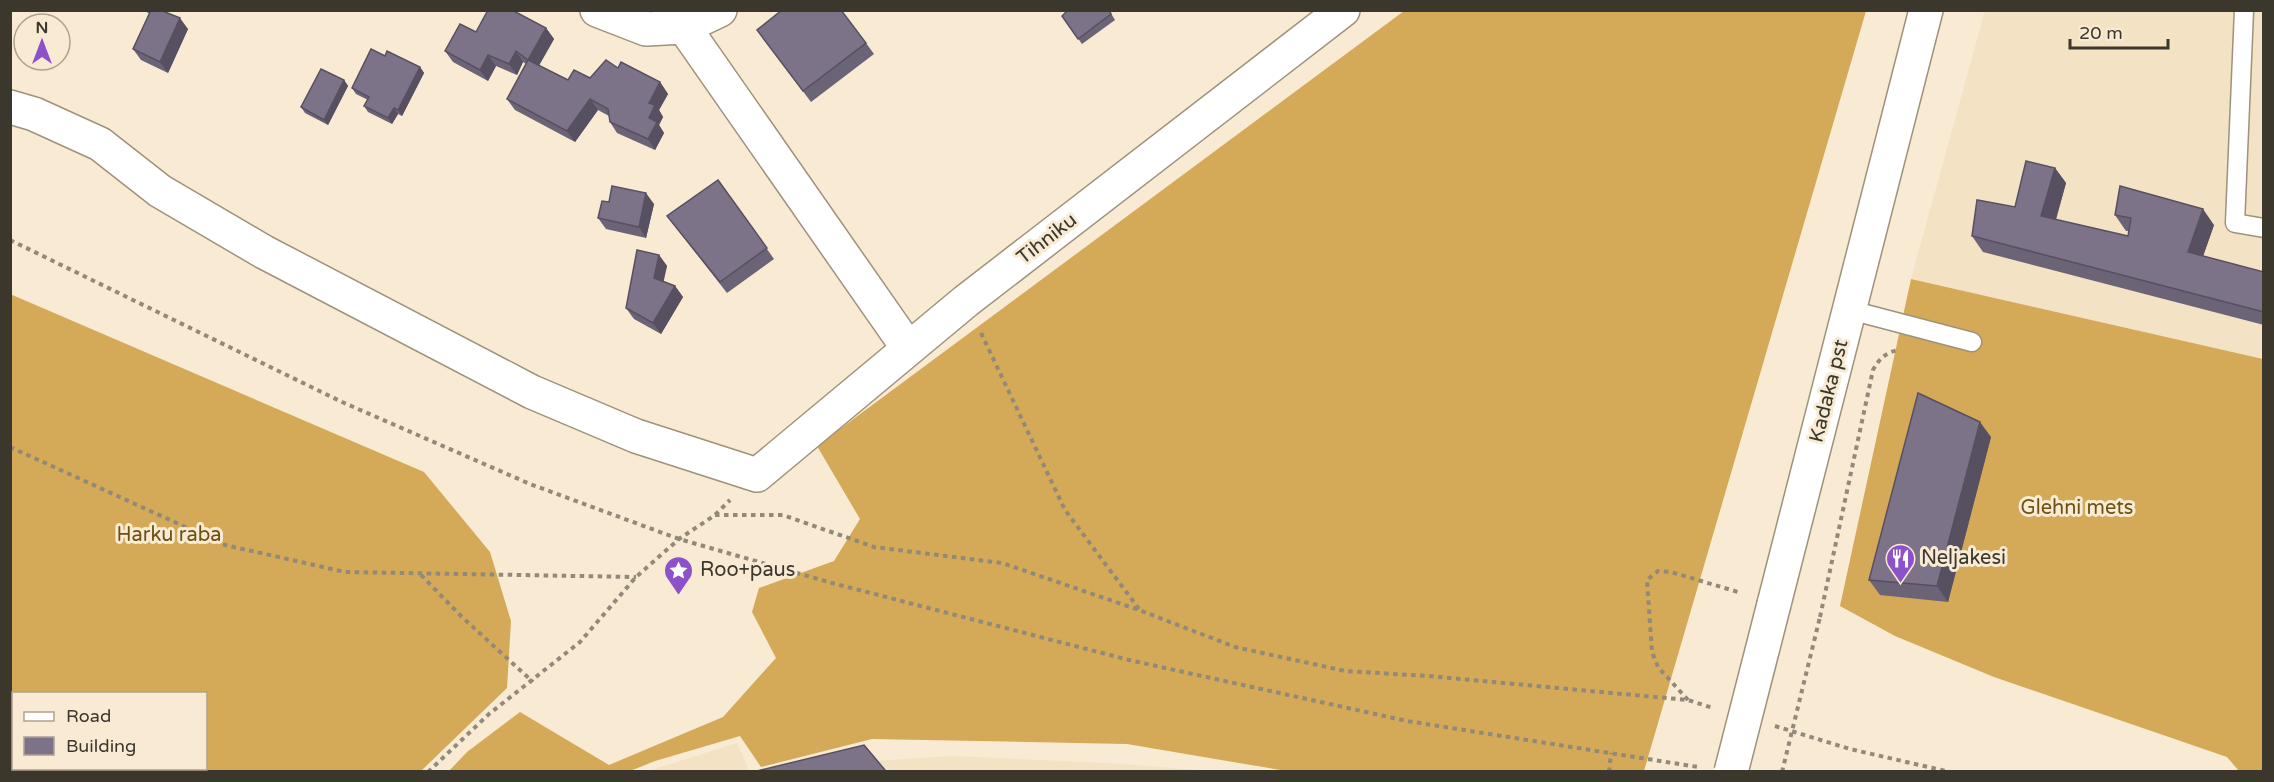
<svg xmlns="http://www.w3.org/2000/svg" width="2274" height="782" font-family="'Varela Round',sans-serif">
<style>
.built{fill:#f3e2c3}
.forest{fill:#d4a958;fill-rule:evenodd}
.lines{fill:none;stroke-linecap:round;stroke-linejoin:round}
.service-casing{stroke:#9e927c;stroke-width:21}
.minor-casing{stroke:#9e927c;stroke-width:36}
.secondary-casing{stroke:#9e927c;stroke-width:36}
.path{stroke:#928979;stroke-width:4;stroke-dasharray:4.5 4.5;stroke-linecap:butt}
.service{stroke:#fff;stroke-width:18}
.minor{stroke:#fff;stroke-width:33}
.secondary{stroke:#fff;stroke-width:33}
.secondary-bridge-casing{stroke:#9e927c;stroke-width:36;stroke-linecap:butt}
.path-bridge{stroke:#928979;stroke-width:4;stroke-dasharray:4.5 4.5;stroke-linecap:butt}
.secondary-bridge{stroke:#fff;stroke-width:33}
.wall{fill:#6b6376}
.shaded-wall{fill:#575060}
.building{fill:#7c7389;stroke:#575060;stroke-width:1.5}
.labels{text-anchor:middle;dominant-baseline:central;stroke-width:6;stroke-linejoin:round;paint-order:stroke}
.street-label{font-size:20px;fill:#3c372d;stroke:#f8ead3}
.park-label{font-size:20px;fill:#6d5012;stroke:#f8ead3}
.poi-label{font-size:20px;fill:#3c372d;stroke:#f8ead3;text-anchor:start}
</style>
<rect width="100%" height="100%" fill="#f8ead3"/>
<!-- built -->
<path class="built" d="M1985,11H2263V359L1911,279Z
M737,743L749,771H650L658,768Z
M951,756L1108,763L1210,771L832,772L875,761Z"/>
<!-- forest -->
<path class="forest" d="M1404,11H1866L1644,771L1292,772L1127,744L872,739L761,767L740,736L655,761L630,771L448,772L467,752L520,712L609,765L723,717L776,658L752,612L759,588L834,561L860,519L817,446Z
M1911,279L2263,359V771H2239L2227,757L1994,677L1895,636L1840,606Z
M10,294L424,472L490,552L511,621L507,688L421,771H11ZM14,694H206V768H14Z"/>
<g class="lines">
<defs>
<path id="service" d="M2244,10L2235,223L2264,228
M1850,310L1972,342"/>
<path id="minor" d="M597,10L646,29L684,27L720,10
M684,27L908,348
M10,107L34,114L100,144L160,191L264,252L532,392L636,436L757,475L966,301L1343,10"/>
<path id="secondary" d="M1774,604L1926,10"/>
</defs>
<!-- service casing -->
<use href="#service" class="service-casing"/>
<!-- minor casing -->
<use href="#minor" class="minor-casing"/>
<!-- secondary casing -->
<use href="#secondary" class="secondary-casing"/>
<!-- path -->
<path class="path" d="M10,240L342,402L530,484L679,539L832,583L1129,660L1407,721L1698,767
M981,333L1065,510L1139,609
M10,447L225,545L345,572L636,577
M715,515H783L874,547L1002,563L1139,610L1235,647L1345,671L1428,676L1688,700L1713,708
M421,575L461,616L533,682
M1820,617L1873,370C1879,359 1886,352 1899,350
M1688,700L1658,667L1652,652L1647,580L1658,571L1671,572L1738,592
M1775,726L1850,749L1950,772
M428,772L489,714L580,642L636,577L679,539L715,515L730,500
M1609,772L1611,753"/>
<!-- service -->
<use href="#service" class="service"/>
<!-- minor -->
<use href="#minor" class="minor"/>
<!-- secondary -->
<use href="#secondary" class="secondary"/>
<defs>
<path id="secondary-bridge" d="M1731,772L1774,604"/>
</defs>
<!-- secondary-bridge casing -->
<use href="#secondary-bridge" class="secondary-bridge-casing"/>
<!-- path-bridge -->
<path class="path-bridge" d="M1782,772L1820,617"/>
<!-- secondary-bridge -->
<use href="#secondary-bridge" class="secondary-bridge"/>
</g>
<!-- wall -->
<path class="wall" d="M143,10H164L163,12L188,29L168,73L141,60L133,49L150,14Z
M1109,10L1115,20L1082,44L1062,16Z
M546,28L554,39L539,65L568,80L590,78L618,68L660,82L668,94L659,110L663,117L659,125L664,133L655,150L617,133L610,122L609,116L598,110L575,142L515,110L507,99L526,64L523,62L517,75L496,66L488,81L453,62L445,51L476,32Z
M757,30L866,43L874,54L811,102Z
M385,56L420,67L424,73L402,116L398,114L392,124L368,112L364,106L368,100L356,94L352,88Z
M344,80L348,86L328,125L305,113L301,107Z
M2055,168L2066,183L2056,220L2128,236L2129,231H2126L2115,215L2214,225L2203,256L2264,272V325L1983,252L1972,236L2015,207Z
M718,180L774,259L727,293L667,216Z
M609,202L654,204L646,238L606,229L598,218Z
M659,255L667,266L663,281L675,286L683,297L661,334L634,319L626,308Z
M1991,437L1948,602L1880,595L1869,580Z"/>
<!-- shaded-wall -->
<path class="shaded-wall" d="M180,18L188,29L168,73L160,62Z
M546,28L554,39L536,71L528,60Z
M516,51L523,62L517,75L509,64Z
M488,55L496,66L488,81L480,70Z
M420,67L424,73L402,116L398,110Z
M344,80L348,86L328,125L324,120Z
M660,82L668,94L659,110L663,117L659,125L664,133L655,150L648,139L649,103Z
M590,99L598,110L575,142L567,131Z
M394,108L398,114L392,124L388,118Z
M2055,168L2066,183L2052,232L2041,216Z
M646,193L654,204L646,238L639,227Z
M2203,209L2214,225L2199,268L2188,252Z
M659,255L667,266L662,289L654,278Z
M675,286L683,297L661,334L653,323Z
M1980,422L1991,437L1948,602L1937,586Z"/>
<!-- building -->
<path class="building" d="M151,10H160L180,18L160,62L133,49Z
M488,10H512L546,28L528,60L568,80L574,70L590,78L606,60L618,68L621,62L660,82L649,103L655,105L649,118L657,122L648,139L610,122L608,109L590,99L567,131L507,99L528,60L516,51L509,64L488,55L480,70L445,51L460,24L476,32Z
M782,10H841L866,43L803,91L757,30Z
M1068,10H1109L1111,14L1078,39L1062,16Z
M371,49L385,56L387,51L420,67L398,110L394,108L388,118L364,106L369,97L352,88Z
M321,69L344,80L324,120L301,107Z
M2026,161L2055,168L2041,216L2128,236L2131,218L2115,215L2120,186L2203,209L2188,252L2264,272V312L1972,236L1977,200L2015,207Z
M718,180L767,248L720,282L667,216Z
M612,186L646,193L639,227L598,218L602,201L609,202Z
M637,250L659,255L654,278L675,286L653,323L626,308Z
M1918,393L1980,422L1937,586L1869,580Z
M864,745L885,770L883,771H757Z"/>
<!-- icons -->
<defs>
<symbol id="restaurant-pin" viewBox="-11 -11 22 30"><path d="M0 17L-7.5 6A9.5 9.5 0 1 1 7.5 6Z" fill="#8e52c8" stroke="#f8ead3"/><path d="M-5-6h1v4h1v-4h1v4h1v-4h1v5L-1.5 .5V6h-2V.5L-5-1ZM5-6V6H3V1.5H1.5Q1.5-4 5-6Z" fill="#fff"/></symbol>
<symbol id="sight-pin" viewBox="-11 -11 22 30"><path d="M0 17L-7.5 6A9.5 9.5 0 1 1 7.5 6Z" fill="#8e52c8" stroke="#f8ead3"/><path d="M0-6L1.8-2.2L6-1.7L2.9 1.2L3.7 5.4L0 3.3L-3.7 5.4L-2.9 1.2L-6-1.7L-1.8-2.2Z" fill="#fff"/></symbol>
</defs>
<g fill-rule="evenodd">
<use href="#restaurant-pin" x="1884" y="542" width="33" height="45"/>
<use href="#sight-pin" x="662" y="554" width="33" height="45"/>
</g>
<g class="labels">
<!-- street labels -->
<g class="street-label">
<text transform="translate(1047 239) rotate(-38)">Tihniku</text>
<text transform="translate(1829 391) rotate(-76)">Kadaka pst</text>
</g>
<!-- park labels -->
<g class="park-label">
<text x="2077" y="508">Glehni mets</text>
<text x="169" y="535">Harku raba</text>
</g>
<!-- poi labels -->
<g class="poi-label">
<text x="1921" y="558">Neljakesi</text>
<text x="700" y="570">Roo+paus</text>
</g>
</g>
<!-- border -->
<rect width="2274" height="782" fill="none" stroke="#3c372d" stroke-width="24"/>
<!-- legend -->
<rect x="12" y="692" width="195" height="78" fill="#f8ead3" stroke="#ada291" stroke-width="1.5"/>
<rect x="24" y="712" width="30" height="9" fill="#ffffff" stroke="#ada291" stroke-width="1.5"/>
<text x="66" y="722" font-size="18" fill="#3c372d">Road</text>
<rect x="24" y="737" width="30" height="18" fill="#7c7389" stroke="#ada291" stroke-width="1.5"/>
<text x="66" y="752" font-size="18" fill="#3c372d">Building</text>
<!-- north arrow -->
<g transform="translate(42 42)"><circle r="28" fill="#f8ead3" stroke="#ada291" stroke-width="1.5"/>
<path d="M0-4.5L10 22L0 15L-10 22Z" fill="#8e52c8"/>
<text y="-9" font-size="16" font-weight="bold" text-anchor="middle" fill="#3c372d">N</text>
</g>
<!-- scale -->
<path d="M2070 39v9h98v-9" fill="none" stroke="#3c372d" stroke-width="3"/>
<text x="2079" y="39" font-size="18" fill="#3c372d" stroke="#f8ead3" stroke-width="4.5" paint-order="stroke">20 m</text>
</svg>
